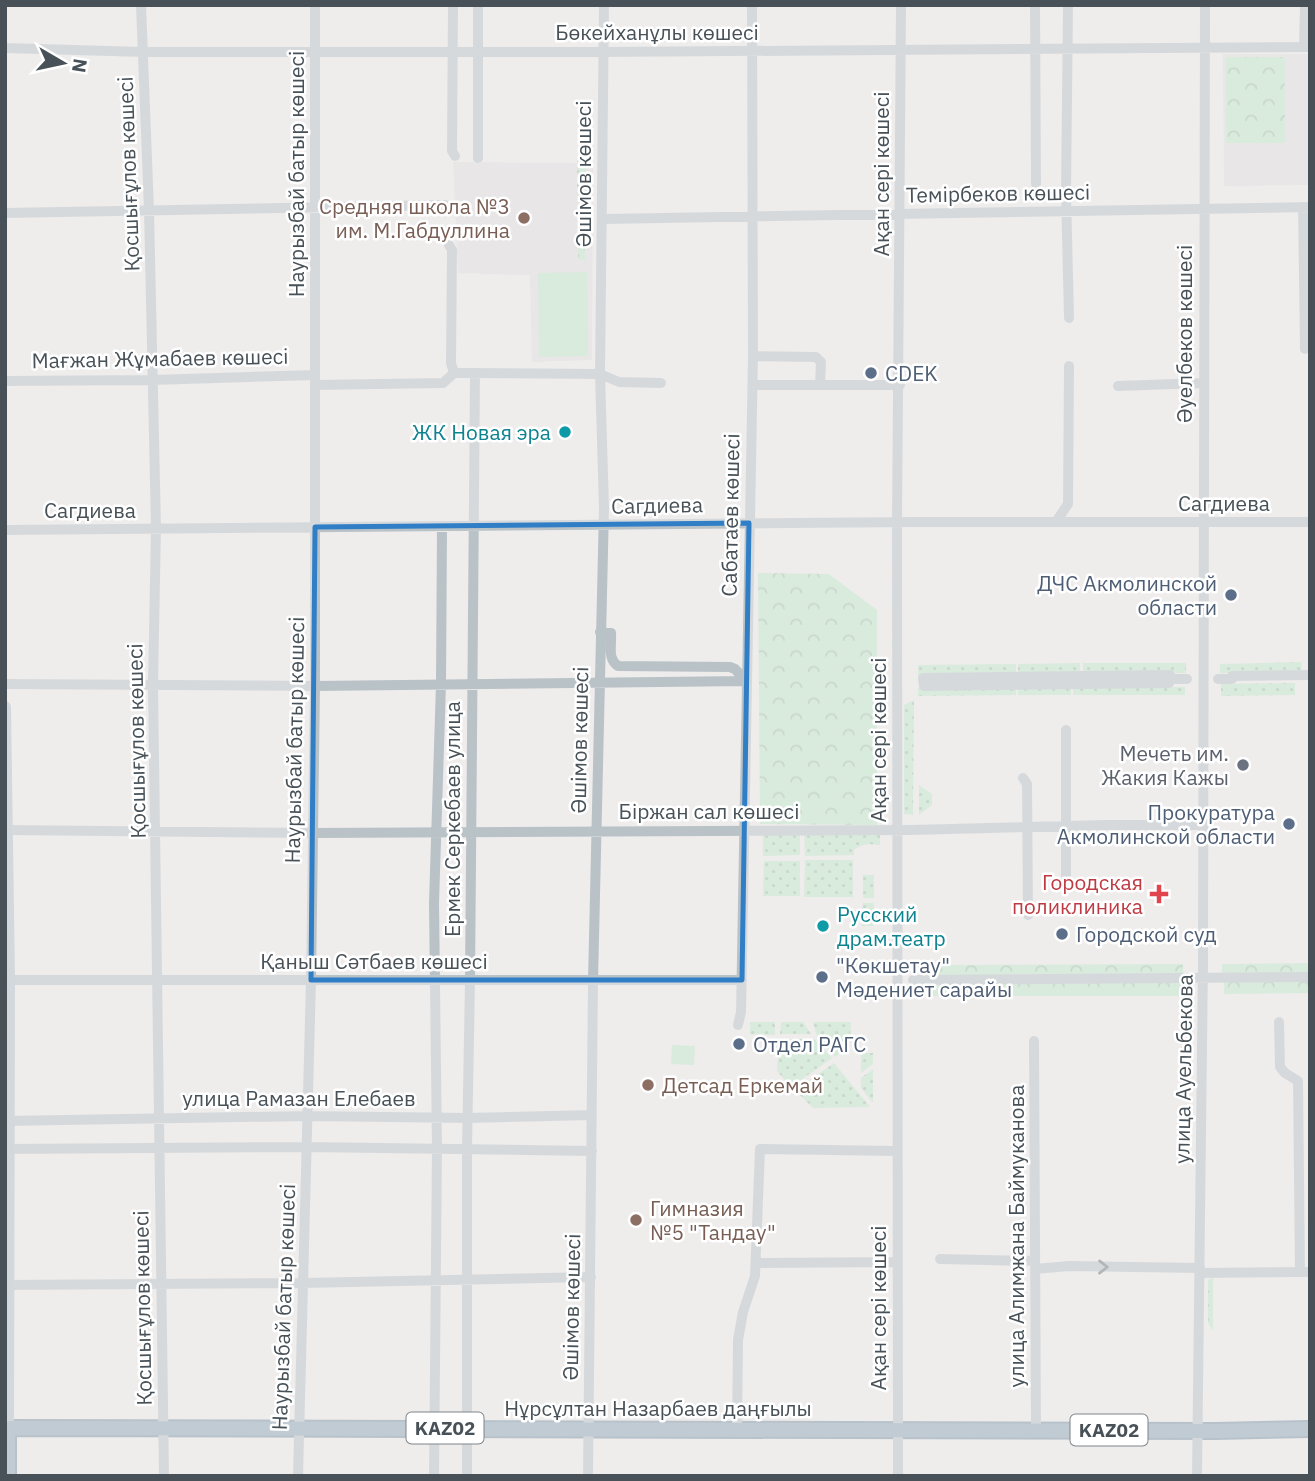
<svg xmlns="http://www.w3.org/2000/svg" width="1315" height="1481" font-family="'IBM Plex Sans',sans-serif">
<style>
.education{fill:#dfddde}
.grass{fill:url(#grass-dots)}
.forest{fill:url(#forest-crowns)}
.garden{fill:#bfe8cb}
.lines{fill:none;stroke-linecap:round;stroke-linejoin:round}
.highway-casing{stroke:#758ea1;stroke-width:18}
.minor{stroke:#b9c2c7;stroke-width:10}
.major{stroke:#afbec8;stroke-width:12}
.highway{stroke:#89a3b5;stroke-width:14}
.oneway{stroke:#697379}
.marked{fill:none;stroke:#2f7ec6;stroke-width:5;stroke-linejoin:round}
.education-dot{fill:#8d6e63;stroke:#fff;stroke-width:2.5}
.service-dot{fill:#5c6f8a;stroke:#fff;stroke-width:2.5}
.culture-dot{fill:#0f9aa8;stroke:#fff;stroke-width:2.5}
.worship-dot{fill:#6b7280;stroke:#fff;stroke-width:2.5}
.health-dot{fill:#e0444e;stroke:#fff;stroke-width:2.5}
.labels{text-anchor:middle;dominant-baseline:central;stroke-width:5;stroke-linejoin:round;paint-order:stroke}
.shield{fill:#fff;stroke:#7e8589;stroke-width:2}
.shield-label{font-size:19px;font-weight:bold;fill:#475157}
.street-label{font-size:21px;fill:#475157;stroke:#fff}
.education-label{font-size:21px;fill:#785e54;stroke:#fff;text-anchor:start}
.service-label{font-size:21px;fill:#4e5e75;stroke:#fff;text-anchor:start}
.culture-label{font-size:21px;fill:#0d838f;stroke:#fff;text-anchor:end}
.worship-label{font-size:21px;fill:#5b616d;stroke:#fff;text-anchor:end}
.health-label{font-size:21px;fill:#be3a42;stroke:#fff;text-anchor:end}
</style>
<defs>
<pattern id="grass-dots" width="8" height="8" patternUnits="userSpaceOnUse" patternTransform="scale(1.75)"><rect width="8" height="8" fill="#bfe8cb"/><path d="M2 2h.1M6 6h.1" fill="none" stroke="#9dbea8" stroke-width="1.8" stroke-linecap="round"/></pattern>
<pattern id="forest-crowns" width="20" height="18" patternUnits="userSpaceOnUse" patternTransform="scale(1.75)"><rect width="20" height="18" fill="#bfe8cb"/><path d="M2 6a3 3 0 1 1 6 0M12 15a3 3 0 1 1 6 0" fill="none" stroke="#9dbea8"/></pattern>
</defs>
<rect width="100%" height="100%" fill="#efecec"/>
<!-- education -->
<path class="education" d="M1223,54H1310V185L1224,186Z
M453,162L593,163L592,360L532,362L530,275L458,273Z"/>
<!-- grass -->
<path class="grass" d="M577,160L586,163V200H577Z
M578,225H585V260L578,259Z
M1301,662L1302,672L1220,673V664Z
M1080,663V672L1018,673V664Z
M1083,663H1186V673L1083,672Z
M1016,664V673L918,675V665Z
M1295,683V695L1221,696V684Z
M1016,687V695L918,696V688Z
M1071,687V695H1018V688Z
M1073,687H1185V695H1073Z
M914,700L913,815L904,814V705Z
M919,785L932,794V805L919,815Z
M880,833V845C870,844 863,843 854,850V855L805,856L804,834Z
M763,834H800V855L763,856Z
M805,860H853V897H804Z
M764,861H800V896H763Z
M863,875H874V898H863Z
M863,903H874L873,926H862Z
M750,1022H775V1035L750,1034Z
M781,1022H803L811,1034H780Z
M813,1022H851L850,1046L835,1057L816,1034Z
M779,1039H814L832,1058L791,1087L777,1071Z
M861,1053H873V1064L861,1073Z
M834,1063L870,1107L813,1108L795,1090Z
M873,1069V1103L861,1088V1078Z
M1213,1277V1331L1208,1323V1280Z"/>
<!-- forest -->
<path class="forest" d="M1226,57H1285V143H1226Z
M758,573L829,574L877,610V825L760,824Z
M1310,963V975L1222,977V964Z
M1183,964V996H928L927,965Z
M1310,980V993L1224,994V981Z"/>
<!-- garden -->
<path class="garden" d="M587,272L588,356L539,357L538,273Z
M672,1045L695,1046L694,1065L671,1064Z"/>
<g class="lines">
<defs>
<path id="highway" d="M8,1476V1428L1215,1431L1310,1429"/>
</defs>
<!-- highway casing -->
<use href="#highway" class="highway-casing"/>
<!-- minor -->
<path class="minor" d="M141,5L149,210L156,528L153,685L164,1476
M453,5L452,151L455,156
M478,5V158
M1035,5L1036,184
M1068,5L1066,193L1069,318
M1304,47L1305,5
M5,48L144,52H604L1310,47
M1303,207L1305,349
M5,213L445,205
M603,219L1310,207
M449,245L452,250L451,363L454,373
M753,356L816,357L821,362L820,385
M5,381L152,380L315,375
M315,385L443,383L454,373H464L600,374L619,382L661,383
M753,385H900
M1118,386L1203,383
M1056,522L1068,504L1069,366
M5,530L916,522H1310
M600,632L611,633C612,645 607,659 618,666L730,667L735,669L746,681
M1170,679V675L923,678L924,686L1169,683L1170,679H1187
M1218,679H1232V676L1310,675
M5,684L315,686L746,681
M1066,730V876
M1023,778L1027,784L1028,915
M5,830L313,833L911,830L1105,825H1203
M5,980H742
M913,980L1310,977
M1279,1022L1280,1067L1285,1073L1298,1081L1300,1272
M738,1025L741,1012L753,356L752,5
M1034,1041L1036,1430
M5,1121L307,1116L467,1118L592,1115
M5,1149L306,1147L592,1151
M940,1259L1035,1261
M756,1263L896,1262
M1035,1269L1069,1266L1200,1268
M1200,1273L1310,1272
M5,1285L303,1283L591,1277
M737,1429L738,1340L743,1312L755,1276L760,1149L896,1151
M298,1476L311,980L315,686V5
M434,1476L437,1148L434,903L441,684L442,526
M467,1476V1148L470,981L475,373
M588,1476L593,981L604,508L600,374L604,5
M898,1476L897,522L901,5
M1197,1476L1203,962L1205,5"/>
<!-- major -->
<path class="major" d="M5,707L9,980L8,1428"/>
<!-- highway -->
<use href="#highway" class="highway"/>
</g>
<!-- one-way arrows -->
<defs><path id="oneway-chevron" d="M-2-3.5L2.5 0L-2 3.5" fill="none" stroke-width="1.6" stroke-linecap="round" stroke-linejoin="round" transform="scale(1.75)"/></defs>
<use class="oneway" href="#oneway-chevron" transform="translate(1103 1267)"/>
<!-- marked area -->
<path d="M0 0H1315V1481H0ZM749,523L742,980H311L315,527Z" fill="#efecec" fill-opacity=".55" fill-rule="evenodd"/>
<path class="marked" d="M749,523L742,980H311L315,527Z"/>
<!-- markers -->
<g class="education-dot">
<circle cx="524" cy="218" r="7"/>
<circle cx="648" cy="1085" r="7"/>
<circle cx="636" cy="1220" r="7"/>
</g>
<g class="service-dot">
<circle cx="871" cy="373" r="7"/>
<circle cx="1231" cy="595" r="7"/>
<circle cx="1289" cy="824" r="7"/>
<circle cx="1062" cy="934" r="7"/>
<circle cx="822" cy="977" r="7"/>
<circle cx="739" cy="1044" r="7"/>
</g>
<g class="culture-dot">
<circle cx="565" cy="432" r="7"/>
<circle cx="823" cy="926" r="7"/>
</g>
<circle class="worship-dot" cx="1243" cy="765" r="7"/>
<path class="health-dot" d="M1155.5 883.5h7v7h7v7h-7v7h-7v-7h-7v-7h7z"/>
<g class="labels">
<!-- shield labels -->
<g class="shield">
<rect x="406.5" y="1412.5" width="77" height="31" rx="5"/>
<rect x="1070.5" y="1414.5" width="77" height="31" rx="5"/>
</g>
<g class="shield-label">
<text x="445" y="1428">KАZ02</text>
<text x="1109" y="1430">KАZ02</text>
</g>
<!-- street labels -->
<g class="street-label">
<text x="657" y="32">Бөкейханұлы көшесі</text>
<text transform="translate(128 174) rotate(-92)">Қосшығұлов көшесі</text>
<text transform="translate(296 174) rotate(-90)">Наурызбай батыр көшесі</text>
<text transform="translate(583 174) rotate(-90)">Әшімов көшесі</text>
<text transform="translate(881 174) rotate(-90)">Ақан сері көшесі</text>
<text transform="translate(998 193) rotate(-1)">Темірбеков көшесі</text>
<text transform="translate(1184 334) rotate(-90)">Әуелбеков көшесі</text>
<text transform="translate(160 358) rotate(-1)">Мағжан Жұмабаев көшесі</text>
<text x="1224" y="503">Сагдиева</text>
<text transform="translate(657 505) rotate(-1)">Сагдиева</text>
<text x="90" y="510">Сагдиева</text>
<text transform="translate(730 515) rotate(-89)">Сабатаев көшесі</text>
<text transform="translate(294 740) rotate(-89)">Наурызбай батыр көшесі</text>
<text transform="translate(579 740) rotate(-89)">Әшімов көшесі</text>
<text transform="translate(878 740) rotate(-90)">Ақан сері көшесі</text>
<text transform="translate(136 741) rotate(-91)">Қосшығұлов көшесі</text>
<text x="709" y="811">Біржан сал көшесі</text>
<text transform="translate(452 819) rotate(-90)">Ермек Серкебаев улица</text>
<text x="374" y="961">Қаныш Сәтбаев көшесі</text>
<text transform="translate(1183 1069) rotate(-89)">улица Ауельбекова</text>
<text x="299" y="1098">улица Рамазан Елебаев</text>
<text transform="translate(1016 1236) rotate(-90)">улица Алимжана Баймуканова</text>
<text transform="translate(283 1307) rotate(-88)">Наурызбай батыр көшесі</text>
<text transform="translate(571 1307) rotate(-89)">Әшімов көшесі</text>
<text transform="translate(142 1308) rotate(-91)">Қосшығұлов көшесі</text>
<text transform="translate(878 1308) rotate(-90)">Ақан сері көшесі</text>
<text x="658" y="1408">Нұрсұлтан Назарбаев даңғылы</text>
</g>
<!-- education labels -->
<g class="education-label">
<text x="510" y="206" text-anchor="end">Средняя школа №3<tspan x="510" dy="24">им. М.Габдуллина</tspan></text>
<text x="662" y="1085">Детсад Еркемай</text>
<text x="650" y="1208">Гимназия<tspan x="650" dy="24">№5 "Тандау"</tspan></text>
</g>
<!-- service labels -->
<g class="service-label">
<text x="885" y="373">CDEK</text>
<text x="1217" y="583" text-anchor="end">ДЧС Акмолинской<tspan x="1217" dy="24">области</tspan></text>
<text x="1275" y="812" text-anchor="end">Прокуратура<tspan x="1275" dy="24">Акмолинской области</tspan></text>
<text x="1076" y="934">Городской суд</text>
<text x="836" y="965">"Көкшетау"<tspan x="836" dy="24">Мәдениет сарайы</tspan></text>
<text x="753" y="1044">Отдел РАГС</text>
</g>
<!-- culture labels -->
<g class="culture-label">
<text x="551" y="432">ЖК Новая эра</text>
<text x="837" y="914" text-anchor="start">Русский<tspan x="837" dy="24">драм.театр</tspan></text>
</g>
<!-- worship labels -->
<g class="worship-label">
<text x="1229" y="753">Мечеть им.<tspan x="1229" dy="24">Жакия Кажы</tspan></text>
</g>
<!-- health labels -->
<g class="health-label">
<text x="1143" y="882">Городская<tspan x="1143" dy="24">поликлиника</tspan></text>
</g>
</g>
<!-- border -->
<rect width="1315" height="1481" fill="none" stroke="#475157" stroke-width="14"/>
<!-- north arrow -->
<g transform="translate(63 63) rotate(99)" stroke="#ffffff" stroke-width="5" paint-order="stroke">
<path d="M0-5L12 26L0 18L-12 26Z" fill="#475157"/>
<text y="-10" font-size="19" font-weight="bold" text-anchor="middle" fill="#475157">N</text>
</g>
</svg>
